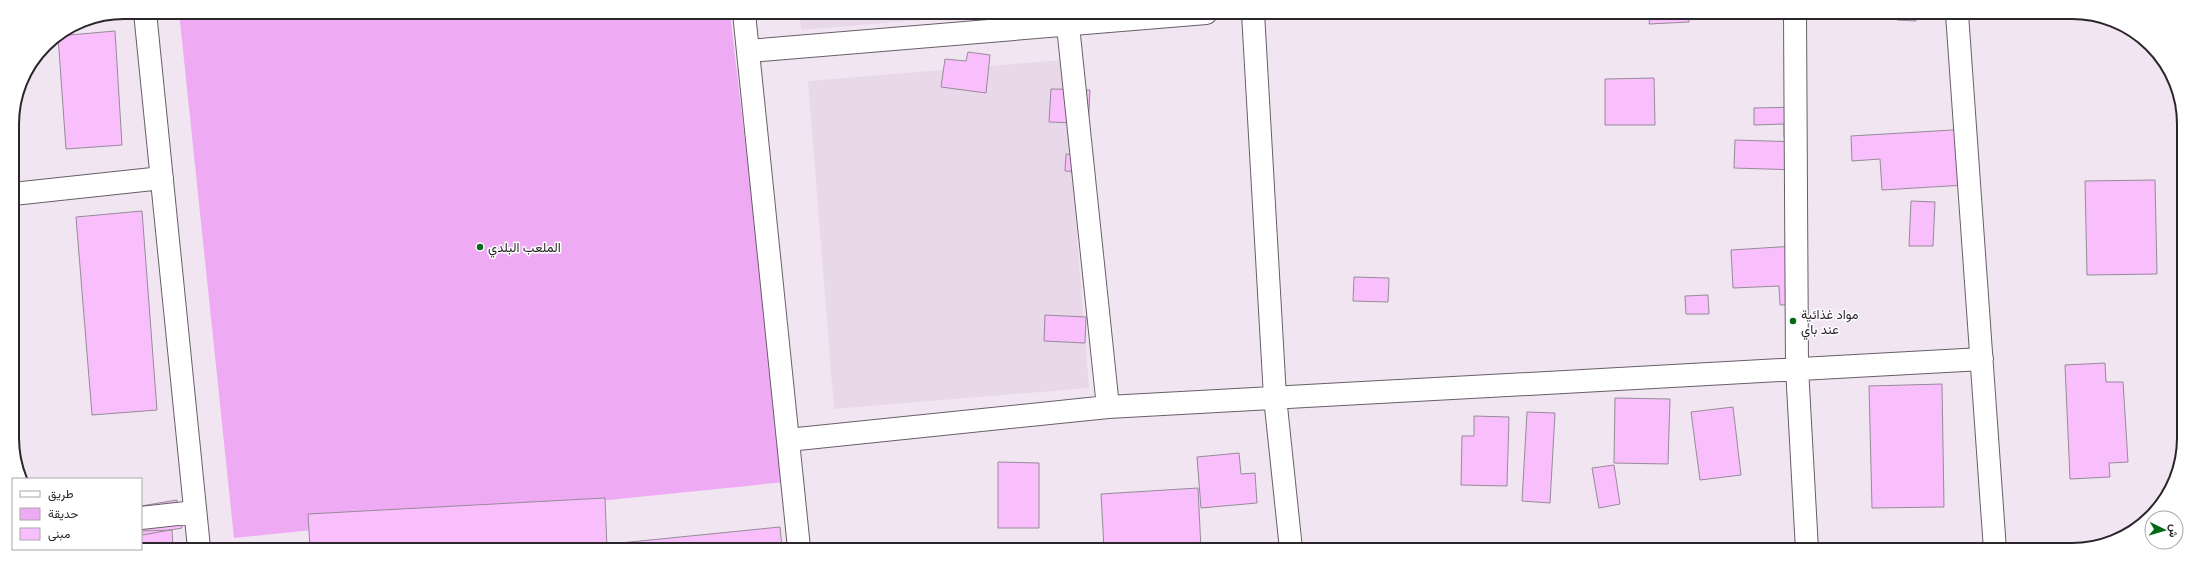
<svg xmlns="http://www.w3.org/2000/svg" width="2196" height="562" font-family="'Noto Sans',Vazirmatn,sans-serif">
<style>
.built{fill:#e9d7ea}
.green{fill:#efaaf4}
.building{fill:#f9bffd;stroke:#968b97}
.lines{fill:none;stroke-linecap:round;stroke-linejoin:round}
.minor-casing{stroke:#685e69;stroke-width:24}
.minor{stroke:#fff;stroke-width:22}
.poi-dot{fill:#036916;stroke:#fff;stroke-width:1.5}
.labels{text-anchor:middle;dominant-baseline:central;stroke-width:3;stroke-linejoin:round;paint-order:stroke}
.poi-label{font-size:13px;fill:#2b262b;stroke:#fff;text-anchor:start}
.rim{fill:none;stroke:#2b262b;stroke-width:2}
</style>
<rect width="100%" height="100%" fill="#f2e5f2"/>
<!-- built -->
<path class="built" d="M800,13H1004L801,30Z
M1063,60L1089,388L834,409L808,81Z"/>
<!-- green -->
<path class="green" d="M179,12L730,13L785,482L234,538Z"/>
<!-- building -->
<path class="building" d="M1625,14H1689V22L1649,24L1650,17L1625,18Z
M1897,14H1917L1916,21L1897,20Z
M115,31L122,145L66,149L58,36Z
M968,52L990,55L986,93L941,87L945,59L966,61Z
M1654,78L1655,125H1605V79Z
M1051,89L1090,90L1086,172L1065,171L1066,154L1076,155L1077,123L1049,122Z
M1801,107V137H1784V124L1754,125V108Z
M1969,129L1965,185L1882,190L1880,159L1852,161L1851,136Z
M1735,140L1800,142L1799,170L1734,168Z
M2155,180L2157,274L2087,275L2085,181Z
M1911,201L1935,202L1933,246H1909Z
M142,211L157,410L92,415L76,217Z
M1795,246L1799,304L1780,305L1779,286L1733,288L1731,250Z
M1354,277L1389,278L1388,302L1353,301Z
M1708,295L1709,314H1686L1685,296Z
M1045,315L1086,317L1085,343L1044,341Z
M2105,363L2106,382H2123L2128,462L2109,463L2110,477L2070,479L2065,365Z
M1942,384L1944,507L1872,508L1869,386Z
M1615,398L1670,399L1668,464L1614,463Z
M1733,407L1741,475L1700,480L1691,412Z
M1527,412L1555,413L1550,503L1522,501Z
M1474,416L1509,417L1507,486L1461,485L1462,436H1474Z
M1239,453L1241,474L1255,473L1257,503L1201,508L1197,457Z
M998,462L1039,463V528H998Z
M1614,465L1620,504L1599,508L1592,468Z
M1198,488L1201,549H1104L1101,494Z
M605,498L607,548H310L308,514Z
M177,500L182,528L142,535L141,506Z
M780,527L782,548H610V544Z
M172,530L173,548H141V531Z"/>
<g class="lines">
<defs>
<path id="minor" d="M145,12L199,548
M744,13L799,548
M1253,13L1275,397L1291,549
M1795,14L1797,368L1807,550
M1957,14L1995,550
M1068,26L1108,407
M748,51L1206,13
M13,194L162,178
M788,440L1108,407L1982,359
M141,518L195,512"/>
</defs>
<!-- minor casing -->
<use href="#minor" class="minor-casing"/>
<!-- minor -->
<use href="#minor" class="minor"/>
</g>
<!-- markers -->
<g class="poi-dot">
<circle cx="480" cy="247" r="4"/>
<circle cx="1793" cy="321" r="4"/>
</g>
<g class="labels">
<!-- poi labels -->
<g class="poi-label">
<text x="488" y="247">الملعب البلدي</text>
<text x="1801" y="314">مواد غذائية<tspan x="1801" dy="15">عند باي</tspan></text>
</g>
</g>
<!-- crop -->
<path d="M0 0H2196V562H0ZM124 19H2072A105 105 0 0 1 2177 124V438A105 105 0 0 1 2072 543H124A105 105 0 0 1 19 438V124A105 105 0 0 1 124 19Z" fill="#fff" fill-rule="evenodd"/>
<path class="rim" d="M124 19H2072A105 105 0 0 1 2177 124V438A105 105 0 0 1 2072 543H124A105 105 0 0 1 19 438V124A105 105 0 0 1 124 19Z"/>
<!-- legend -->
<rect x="12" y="478" width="130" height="72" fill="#ffffff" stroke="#aaa8aa"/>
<rect x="20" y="491" width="20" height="6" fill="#ffffff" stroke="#aaa8aa"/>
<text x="48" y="498" font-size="12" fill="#2b262b">طريق</text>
<rect x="20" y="508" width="20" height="12" fill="#efaaf4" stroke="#aaa8aa"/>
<text x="48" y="518" font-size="12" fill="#2b262b">حديقة</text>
<rect x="20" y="528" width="20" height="12" fill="#f9bffd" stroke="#aaa8aa"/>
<text x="48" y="538" font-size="12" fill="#2b262b">مبنى</text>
<!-- north arrow -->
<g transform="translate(2164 530) rotate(95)"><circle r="19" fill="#ffffff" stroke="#aaa8aa"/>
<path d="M0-3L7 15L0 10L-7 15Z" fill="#036916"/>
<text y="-6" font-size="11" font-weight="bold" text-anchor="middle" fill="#2b262b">ش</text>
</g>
</svg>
